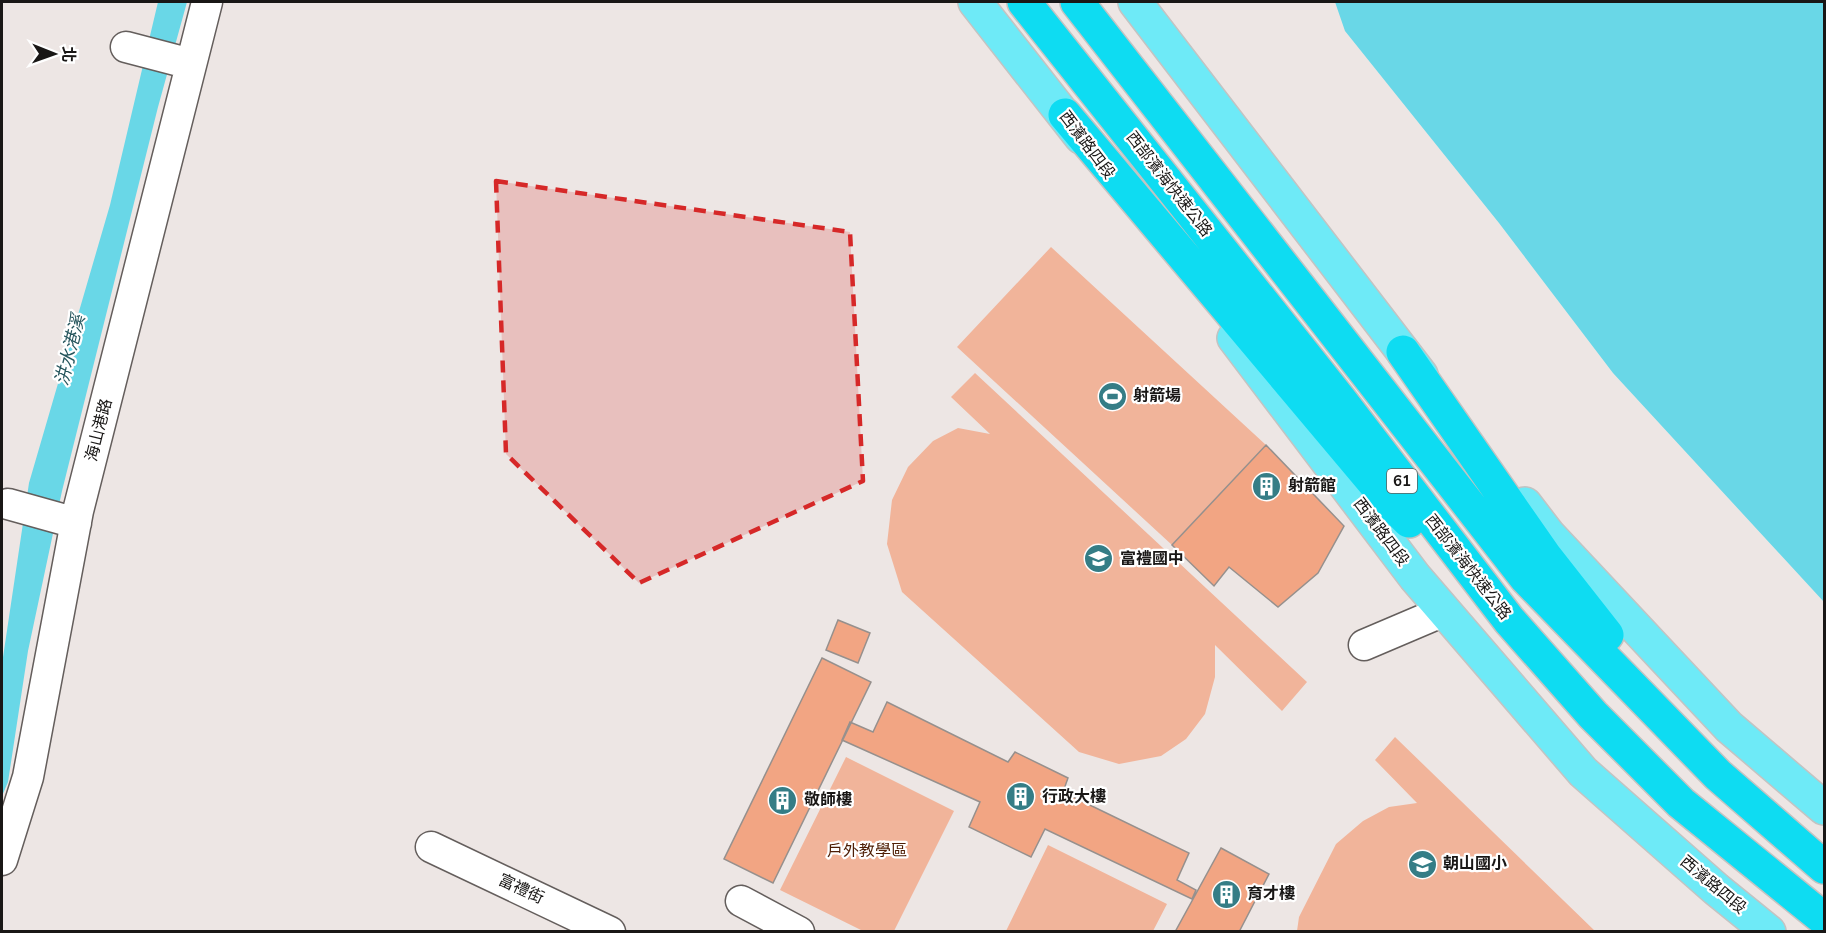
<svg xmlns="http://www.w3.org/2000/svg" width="1826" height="933" font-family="'Nunito Sans','Noto Sans TC',sans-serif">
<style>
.green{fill:#f1b49a}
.water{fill:#69d7e7}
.building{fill:#f2a583;stroke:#96908d;stroke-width:1.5}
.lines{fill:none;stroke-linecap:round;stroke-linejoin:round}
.minor-casing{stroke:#645e5c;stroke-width:33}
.major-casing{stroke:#c3c3c2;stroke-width:36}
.highway-casing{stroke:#c3c3c2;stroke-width:36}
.minor{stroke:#fff;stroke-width:30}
.major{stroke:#6eeaf7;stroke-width:33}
.highway{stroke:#0edcf2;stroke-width:33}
.marked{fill:#d62828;fill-opacity:0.2;stroke:#d62828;stroke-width:4.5;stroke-dasharray:12 8;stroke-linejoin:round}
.labels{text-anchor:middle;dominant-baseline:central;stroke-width:4.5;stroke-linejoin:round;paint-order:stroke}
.shield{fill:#fff;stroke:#5e5d5c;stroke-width:1.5}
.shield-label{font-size:15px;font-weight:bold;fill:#191716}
.street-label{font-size:16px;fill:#191716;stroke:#fff}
.poi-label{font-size:16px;font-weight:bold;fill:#191716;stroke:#fff;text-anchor:start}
.park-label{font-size:16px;fill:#4e1e05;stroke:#fff}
.water-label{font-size:18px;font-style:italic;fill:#25555c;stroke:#fff}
</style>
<rect width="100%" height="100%" fill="#ede6e4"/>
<!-- green -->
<path class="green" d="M1051,247L1266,445L1172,545L957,347Z
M975,373L1307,682L1282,711L1215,645V677L1205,714L1186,739L1161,756L1119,764L1079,752L902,592L887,544L892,500L908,467L933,441L958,428L990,434L951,397Z
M1395,737L1595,931H1297L1299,917L1336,844L1363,821L1389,807L1417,803L1375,760Z
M846,757L954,811L894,931H863L780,890Z
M1048,845L1167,904L1153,931H1006Z"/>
<!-- water -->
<path class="water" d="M158,2H187L158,107L62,491L28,651L8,782L2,796V664L29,483L110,205Z
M1335,2H1824V602L1613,373L1499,223L1345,31Z"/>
<!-- building -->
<path class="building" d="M1266,445L1344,526L1318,573L1278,607L1229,567L1214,586L1172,545Z
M838,620L870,633L858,663L826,650Z
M822,658L871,682L773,883L724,859Z
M887,702L1008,762L1015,752L1068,778L1063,792L1189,853L1177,880L1196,890L1192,899L1045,829L1031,857L969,827L980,802L842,740L850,722L873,732Z
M1221,848L1269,874L1239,932H1175Z"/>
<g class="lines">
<defs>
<path id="minor" d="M126,47L191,64
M8,504L76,523
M1364,645L1444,611
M431,847L610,932
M2,860L28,777L78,511L207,2
M741,901L799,932"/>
<path id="major" d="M975,2L1081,137
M1135,2L1421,375
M1234,338L1415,577L1583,772L1716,889L1769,932
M1525,504L1548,534L1729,727L1824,808"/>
<path id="highway" d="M1024,2L1341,401L1509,620L1593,715L1681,803L1824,919
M1077,2L1526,578L1718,775L1824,867
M1065,115L1391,503L1409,521
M1403,352L1545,556L1607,635"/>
</defs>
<!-- minor casing -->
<use href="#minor" class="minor-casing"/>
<!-- major casing -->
<use href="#major" class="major-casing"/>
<!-- highway casing -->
<use href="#highway" class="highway-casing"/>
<!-- minor -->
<use href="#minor" class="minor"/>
<!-- major -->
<use href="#major" class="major"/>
<!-- highway -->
<use href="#highway" class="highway"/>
</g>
<!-- marked area -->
<path class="marked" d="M496,181L850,232L863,481L639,583L506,454Z"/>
<!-- icons -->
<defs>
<symbol id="stadium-disc" viewBox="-11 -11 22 22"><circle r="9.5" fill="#357d86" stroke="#fff"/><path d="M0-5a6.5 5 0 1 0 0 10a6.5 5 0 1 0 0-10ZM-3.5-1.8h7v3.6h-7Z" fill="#fff"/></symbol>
<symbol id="building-disc" viewBox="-11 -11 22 22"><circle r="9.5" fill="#357d86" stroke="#fff"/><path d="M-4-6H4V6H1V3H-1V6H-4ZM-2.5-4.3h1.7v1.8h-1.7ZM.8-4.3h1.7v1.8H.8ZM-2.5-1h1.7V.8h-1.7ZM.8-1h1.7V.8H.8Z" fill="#fff"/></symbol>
<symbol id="school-disc" viewBox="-11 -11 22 22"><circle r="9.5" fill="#357d86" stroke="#fff"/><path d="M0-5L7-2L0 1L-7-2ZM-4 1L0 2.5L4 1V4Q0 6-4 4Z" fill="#fff"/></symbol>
</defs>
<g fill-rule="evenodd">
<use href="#stadium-disc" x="1096" y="380" width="33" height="33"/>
<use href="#building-disc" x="1250" y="470" width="33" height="33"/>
<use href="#school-disc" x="1082" y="542" width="33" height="33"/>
<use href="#building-disc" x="1004" y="780" width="33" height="33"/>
<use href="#building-disc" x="766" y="784" width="33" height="33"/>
<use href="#school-disc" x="1406" y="848" width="33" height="33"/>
<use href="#building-disc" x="1210" y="878" width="33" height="33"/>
</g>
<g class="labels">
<!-- shield labels -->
<rect class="shield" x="1387" y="469" width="30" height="24" rx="4.5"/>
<g class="shield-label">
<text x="1402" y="481">61</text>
</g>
<!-- street labels -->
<g class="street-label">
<text transform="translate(1087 145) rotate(53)">西濱路四段</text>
<text transform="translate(1169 184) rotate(52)">西部濱海快速公路</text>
<text transform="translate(99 430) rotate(-76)">海山港路</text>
<text transform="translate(1381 532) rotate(53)">西濱路四段</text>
<text transform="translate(1468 567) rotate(52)">西部濱海快速公路</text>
<text transform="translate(1713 885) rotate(40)">西濱路四段</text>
<text transform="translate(521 889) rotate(25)">富禮街</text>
</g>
<!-- poi labels -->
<g class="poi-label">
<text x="1133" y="396">射箭場</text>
<text x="1288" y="486">射箭館</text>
<text x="1120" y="559">富禮國中</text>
<text x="1042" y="797">行政大樓</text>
<text x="804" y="800">敬師樓</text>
<text x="1443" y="864">朝山國小</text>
<text x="1247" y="894">育才樓</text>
</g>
<!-- park labels -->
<g class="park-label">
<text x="867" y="851">戶外教學區</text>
</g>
<!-- water labels -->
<g class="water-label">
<text transform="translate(70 350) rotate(-76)">汫水港溪</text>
</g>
</g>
<!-- border -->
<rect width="1826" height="933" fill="none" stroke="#191716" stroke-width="6"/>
<!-- north arrow -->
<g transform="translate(54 54) rotate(91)" stroke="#ffffff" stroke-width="4.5" paint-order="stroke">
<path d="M0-4.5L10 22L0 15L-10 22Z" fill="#191716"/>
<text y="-9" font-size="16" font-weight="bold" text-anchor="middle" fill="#191716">北</text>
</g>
</svg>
